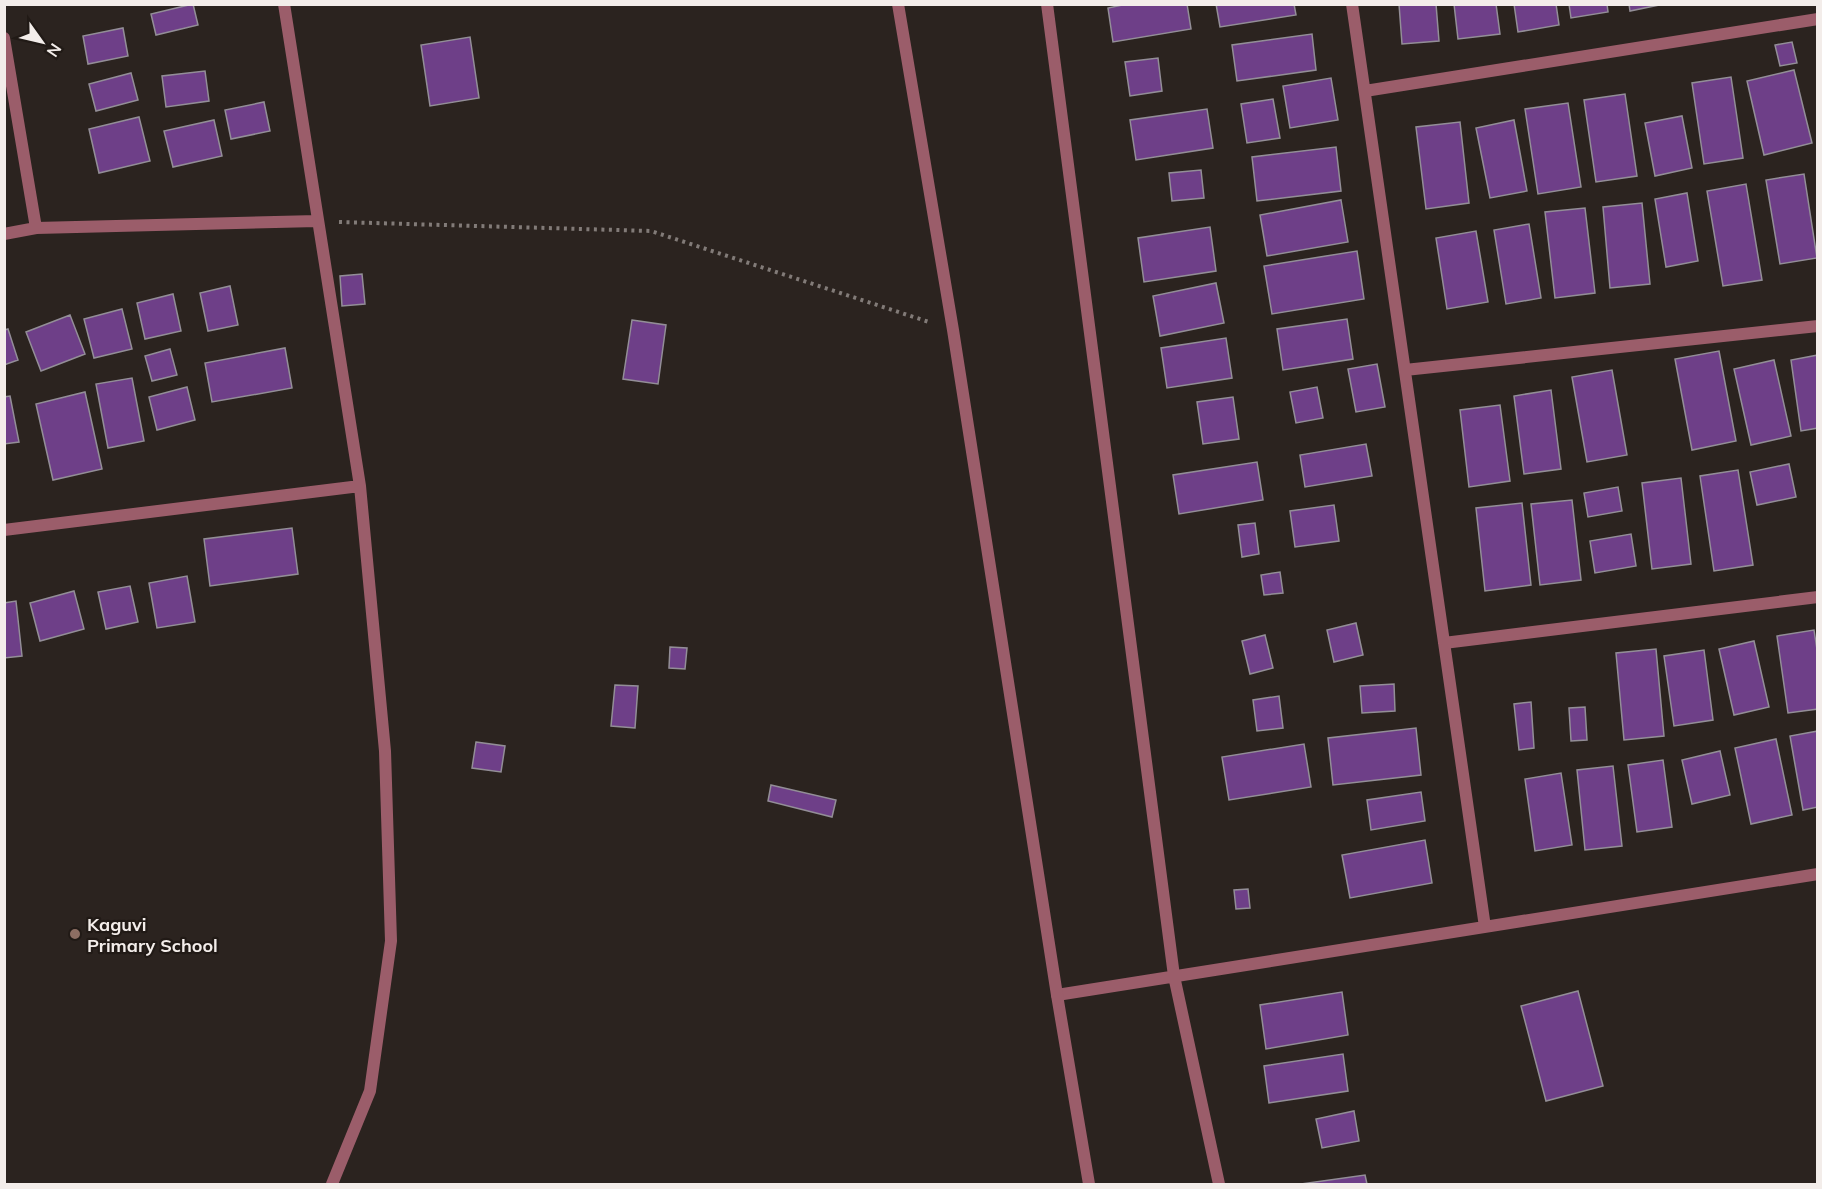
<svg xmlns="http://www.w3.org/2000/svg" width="1822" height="1189" font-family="Mulish,sans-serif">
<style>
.building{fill:#6e3f88;stroke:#938e97;stroke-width:1.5}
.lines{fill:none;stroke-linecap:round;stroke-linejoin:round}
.path{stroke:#827b78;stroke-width:4;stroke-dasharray:3 4.5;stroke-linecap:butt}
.minor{stroke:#9b5d6a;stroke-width:12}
.tertiary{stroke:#9b5d6a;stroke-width:12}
.education-dot{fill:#8d6e63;stroke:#211a16;stroke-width:2}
.labels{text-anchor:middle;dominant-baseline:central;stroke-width:4.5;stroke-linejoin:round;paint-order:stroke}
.poi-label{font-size:18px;font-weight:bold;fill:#f3edea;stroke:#211a16;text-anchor:start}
</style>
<rect width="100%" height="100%" fill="#2b231f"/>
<!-- building -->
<path class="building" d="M193,4L198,25L156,35L151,14Z
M1127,4H1187L1191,29L1113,42L1108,8Z
M1216,4H1294L1296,15L1220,27Z
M1399,4H1436L1439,41L1402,44Z
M1454,4H1496L1500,34L1458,39Z
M1514,4H1556L1559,25L1518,32Z
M1569,4H1607L1608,12L1571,18Z
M1629,4H1664L1630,11Z
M123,28L128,56L88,64L83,36Z
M1312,34L1316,70L1237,81L1232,45Z
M470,37L479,98L430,106L421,45Z
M1792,42L1797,63L1780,66L1775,45Z
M1158,58L1162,91L1130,96L1125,62Z
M1794,70L1812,143L1764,155L1747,81Z
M205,71L209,101L166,107L162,76Z
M131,73L138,100L96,111L89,84Z
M1731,77L1743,158L1704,164L1692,83Z
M1331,78L1338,120L1290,128L1283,86Z
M1625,94L1637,176L1596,182L1584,100Z
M1273,99L1280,138L1247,143L1241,104Z
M264,102L270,131L231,139L225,110Z
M1568,103L1581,187L1538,194L1525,109Z
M1207,109L1213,148L1136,160L1130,120Z
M1682,116L1692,168L1655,176L1645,123Z
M139,117L150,161L99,173L89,129Z
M214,120L222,156L173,167L164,131Z
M1514,120L1527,191L1490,198L1476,128Z
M1460,122L1469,203L1426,209L1416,127Z
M1336,147L1341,191L1257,201L1252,157Z
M1201,170L1204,198L1172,201L1169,173Z
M1804,174L1817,258L1780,264L1766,180Z
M1746,184L1762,280L1723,286L1707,191Z
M1687,193L1698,261L1666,267L1655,199Z
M1341,200L1348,242L1267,256L1260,215Z
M1642,203L1650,284L1610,288L1603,207Z
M1585,208L1595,293L1555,298L1545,212Z
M1529,224L1541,298L1506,304L1494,230Z
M1210,227L1216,271L1144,282L1138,238Z
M1476,231L1488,302L1447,309L1436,238Z
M1357,251L1364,299L1272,314L1264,266Z
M362,274L365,304L342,306L340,276Z
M1216,283L1224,323L1160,336L1153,296Z
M230,286L238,325L208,331L200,293Z
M173,294L181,331L145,339L137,303Z
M122,309L132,349L94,358L84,319Z
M70,315L85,354L41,371L26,332Z
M1347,319L1353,359L1283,370L1277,329Z
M632,320L666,325L658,384L623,379Z
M8,329L18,360L4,365V330Z
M1226,338L1232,378L1167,388L1161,348Z
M285,348L292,388L212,402L205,363Z
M170,349L177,375L152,381L145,356Z
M1719,351L1736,441L1692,450L1675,359Z
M1818,355V428L1801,431L1791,360Z
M1774,360L1791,436L1751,445L1734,369Z
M1377,364L1385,407L1356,412L1348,369Z
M1612,370L1627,455L1587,462L1572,377Z
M132,378L144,441L108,448L96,384Z
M187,387L195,420L157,430L149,397Z
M1317,387L1323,418L1296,423L1290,392Z
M1551,390L1561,469L1524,474L1514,396Z
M85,392L102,469L53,480L36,404Z
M10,396L19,442L4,444V397Z
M1233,397L1239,439L1203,444L1197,402Z
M1500,405L1510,481L1469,487L1460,410Z
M1366,444L1372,476L1305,487L1300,455Z
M1257,462L1263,500L1179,514L1173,475Z
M1789,464L1796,497L1757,505L1750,472Z
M1738,470L1753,565L1714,571L1700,476Z
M1681,478L1691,564L1652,569L1642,483Z
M1618,487L1622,511L1588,517L1584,493Z
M1572,500L1581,580L1540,585L1531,504Z
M1522,503L1531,585L1485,591L1476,508Z
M1334,505L1339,541L1295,547L1290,511Z
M1255,523L1259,554L1242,557L1238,525Z
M292,528L298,574L210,586L204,539Z
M1631,534L1636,566L1595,573L1590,541Z
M1280,572L1283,593L1264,595L1261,575Z
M187,576L195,622L157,628L149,583Z
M130,586L138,622L106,629L98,592Z
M74,591L84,629L40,641L30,603Z
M16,601L22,656L4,658V603Z
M1356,623L1363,655L1334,662L1327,630Z
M1814,630L1818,656V709L1788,713L1777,636Z
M1265,635L1273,668L1250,674L1242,641Z
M1754,641L1769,707L1734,715L1719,649Z
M670,647L687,648L685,669L669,668Z
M1656,649L1664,736L1624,740L1616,653Z
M1704,650L1713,720L1674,726L1664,656Z
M1394,684L1395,711L1362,713L1360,686Z
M615,685L638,686L635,728L611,726Z
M1279,696L1283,728L1257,731L1253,700Z
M1531,702L1534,748L1519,750L1514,704Z
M1585,707L1587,740L1571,741L1569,708Z
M1416,728L1421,775L1333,785L1328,738Z
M1818,731V807L1803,810L1790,736Z
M1776,739L1792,815L1751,824L1735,748Z
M476,742L505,746L501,772L472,768Z
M1304,744L1311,787L1229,800L1222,757Z
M1720,751L1730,795L1692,804L1682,760Z
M1663,760L1672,827L1637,832L1628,765Z
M1613,766L1622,846L1585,850L1577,770Z
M1561,773L1572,845L1535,851L1525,779Z
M771,785L836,800L832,817L768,801Z
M1421,792L1425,821L1371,830L1367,800Z
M1425,840L1432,883L1350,898L1342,855Z
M1248,889L1250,908L1236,909L1234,890Z
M1578,991L1603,1086L1546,1101L1521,1006Z
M1342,992L1348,1035L1266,1049L1260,1005Z
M1343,1054L1348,1091L1269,1103L1264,1066Z
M1354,1111L1359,1141L1322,1148L1316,1119Z
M1365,1175L1367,1184H1301Z"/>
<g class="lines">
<!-- path -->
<path class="path" d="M339,222L651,231L929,322"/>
<!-- minor -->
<path class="minor" d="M1047,4L1174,976L1219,1184
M1352,4L1485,927
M4,38L36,228L4,234
M1365,91L1818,19
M36,228L317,221
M1405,370L1818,326
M4,530L360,486L284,4
M1444,643L1818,597
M1057,995L1818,874
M332,1184L370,1091L391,941L385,751L360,486"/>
<!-- tertiary -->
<path class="tertiary" d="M898,4L953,330L1057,995L1089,1184"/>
</g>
<!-- markers -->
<circle class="education-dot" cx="75" cy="934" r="6"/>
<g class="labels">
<!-- poi labels -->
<g class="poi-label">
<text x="87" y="924">Kaguvi<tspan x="87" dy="21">Primary School</tspan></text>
</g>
</g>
<!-- border -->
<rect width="1822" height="1189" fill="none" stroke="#f3edea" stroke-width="12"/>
<!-- north arrow -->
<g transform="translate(42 42) rotate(124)" stroke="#211a16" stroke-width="4.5" paint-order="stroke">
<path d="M0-4.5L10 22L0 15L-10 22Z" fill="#f3edea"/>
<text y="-9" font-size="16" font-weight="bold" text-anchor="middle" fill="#f3edea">N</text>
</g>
</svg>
